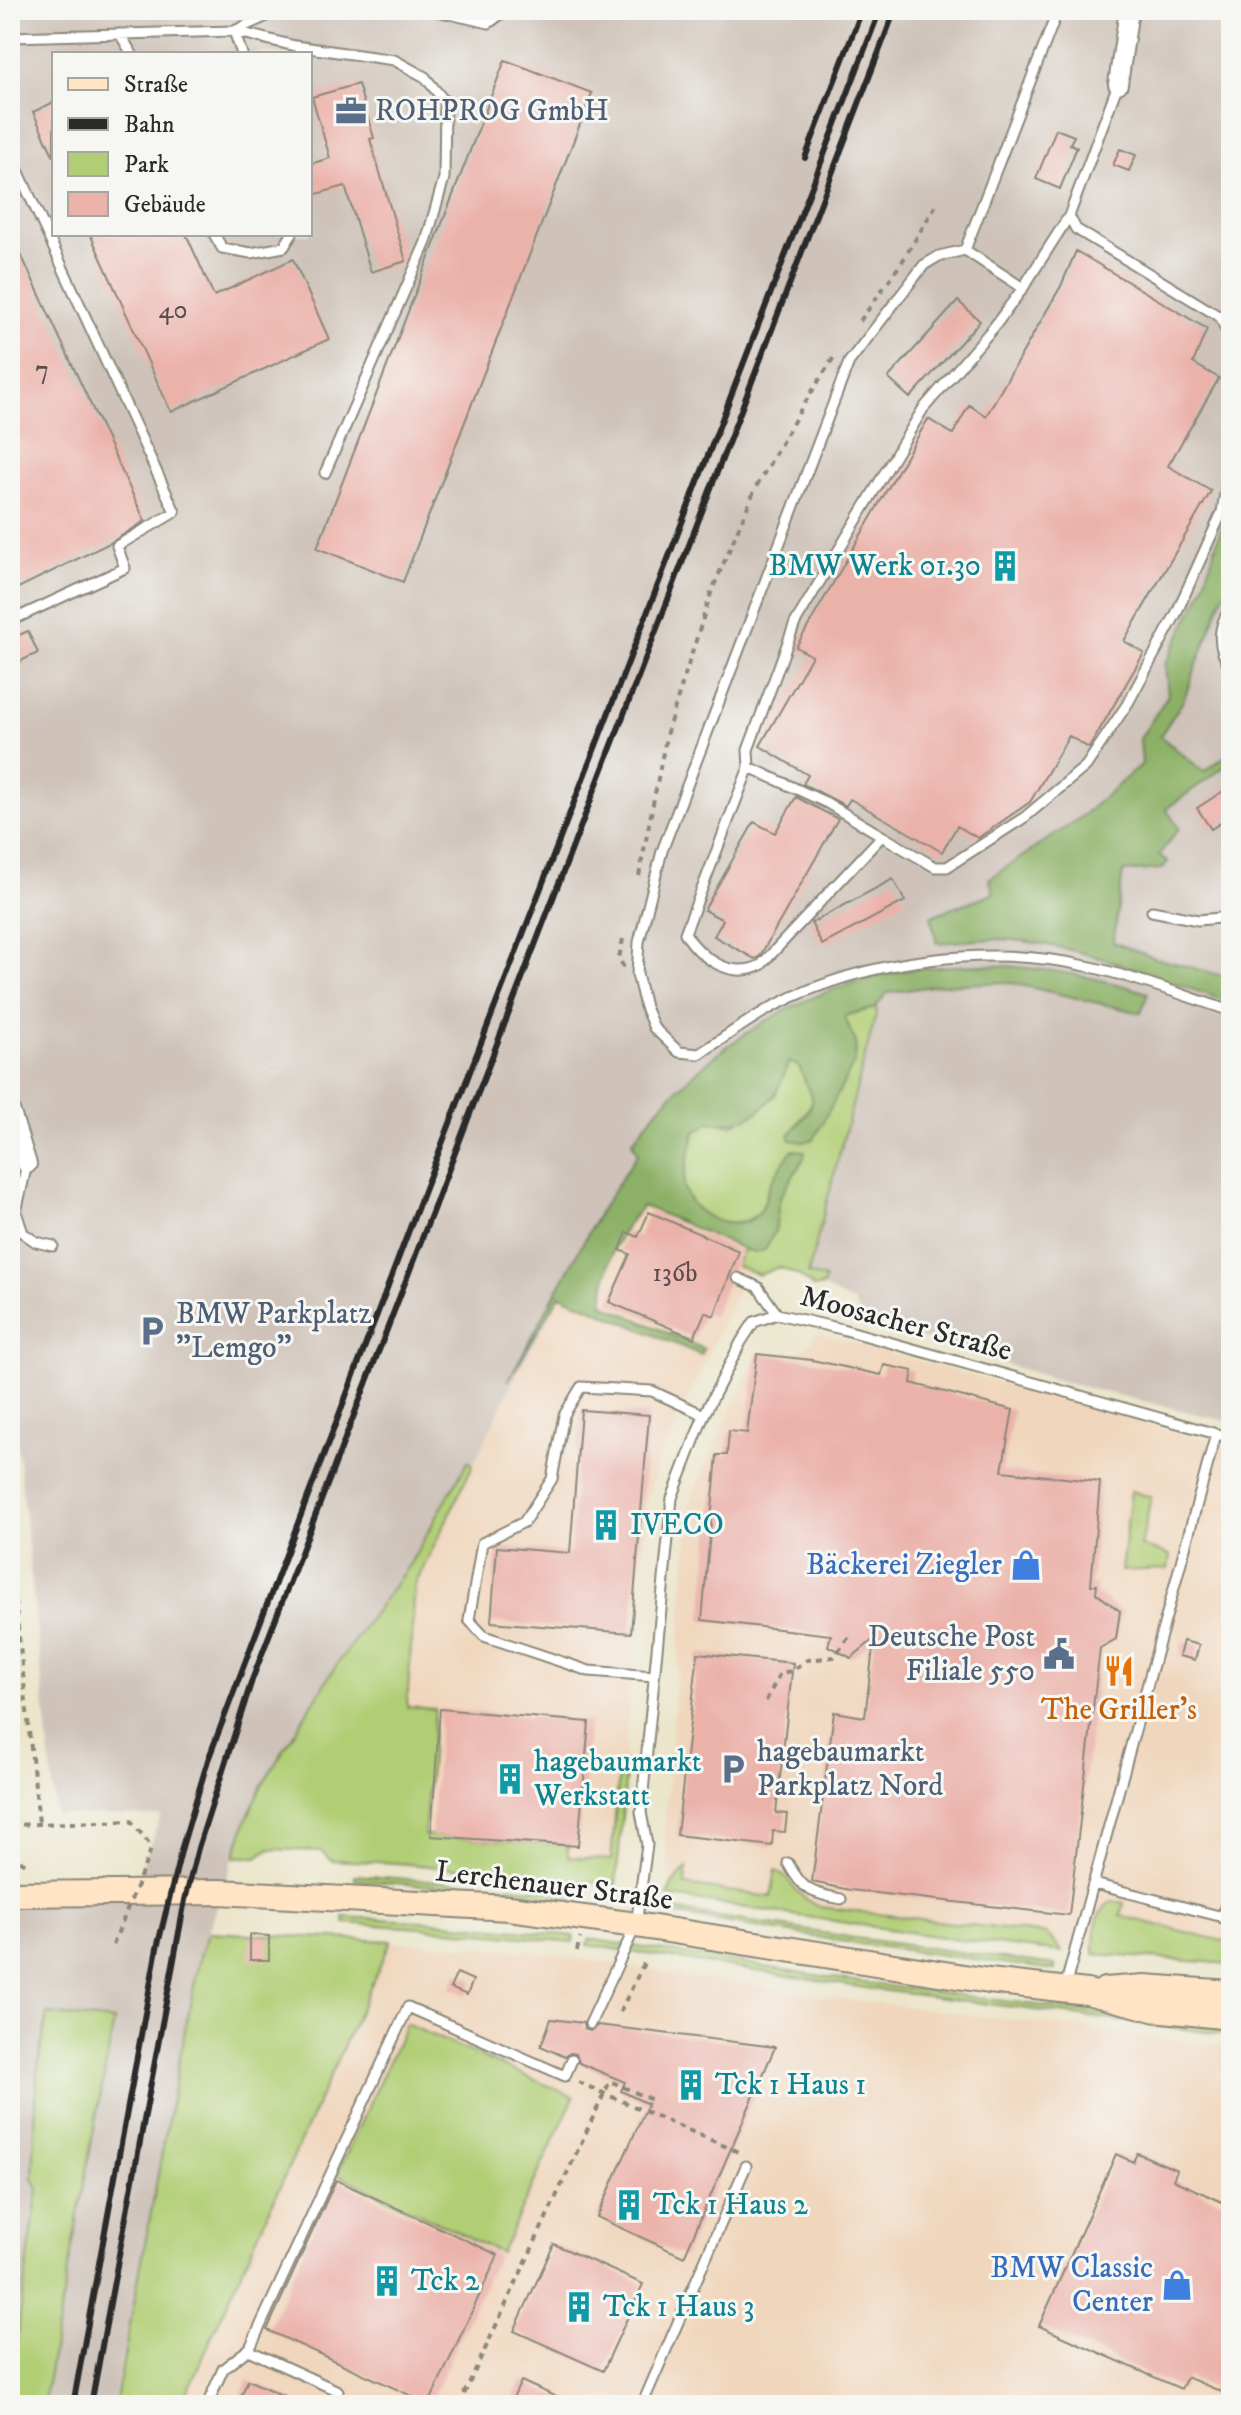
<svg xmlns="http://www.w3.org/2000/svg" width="1241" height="2415" font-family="'IM FELL DW Pica',serif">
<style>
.built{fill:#f0d6bc}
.industrial{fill:#cec2b9;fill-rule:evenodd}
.green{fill:#b1ce74;stroke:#6e7c50;stroke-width:2}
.forest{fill:#8cb166;stroke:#5c6e48;stroke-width:2}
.building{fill:#ebb2aa}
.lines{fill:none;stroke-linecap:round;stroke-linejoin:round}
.lane-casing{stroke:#8b887a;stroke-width:13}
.street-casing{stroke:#8b887a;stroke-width:22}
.secondary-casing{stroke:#8b887a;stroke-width:28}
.path{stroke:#8b887a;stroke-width:4;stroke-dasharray:6 6;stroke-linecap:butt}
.lane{stroke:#fff;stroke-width:9}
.street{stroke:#fff;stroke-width:18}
.secondary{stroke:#ffe4c6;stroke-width:24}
.rail{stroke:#2b2b2b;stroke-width:6}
.path-bridge{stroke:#8b887a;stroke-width:4;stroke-dasharray:6 6;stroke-linecap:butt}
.labels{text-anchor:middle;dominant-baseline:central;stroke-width:6;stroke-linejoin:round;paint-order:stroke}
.number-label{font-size:26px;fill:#5b4d4b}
.service-label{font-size:30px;fill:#4e5e75;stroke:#f6f6f2;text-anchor:start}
.culture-label{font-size:30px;fill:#0d838f;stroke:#f6f6f2;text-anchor:start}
.street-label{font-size:30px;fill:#2b2b2b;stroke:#f6f6f2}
.shop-label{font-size:30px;fill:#366cbe;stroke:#f6f6f2;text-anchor:end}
.food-label{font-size:30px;fill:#c56008;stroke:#f6f6f2}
</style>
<rect width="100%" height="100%" fill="#f6f6f2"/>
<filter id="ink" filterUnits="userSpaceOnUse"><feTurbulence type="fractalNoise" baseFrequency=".0125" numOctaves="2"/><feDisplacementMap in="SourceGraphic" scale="16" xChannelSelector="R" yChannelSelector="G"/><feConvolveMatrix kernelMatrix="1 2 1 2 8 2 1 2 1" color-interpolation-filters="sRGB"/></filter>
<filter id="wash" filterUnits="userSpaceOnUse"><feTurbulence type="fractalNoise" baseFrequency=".006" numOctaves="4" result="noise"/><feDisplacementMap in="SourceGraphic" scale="32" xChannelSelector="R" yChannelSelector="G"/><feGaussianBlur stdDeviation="1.8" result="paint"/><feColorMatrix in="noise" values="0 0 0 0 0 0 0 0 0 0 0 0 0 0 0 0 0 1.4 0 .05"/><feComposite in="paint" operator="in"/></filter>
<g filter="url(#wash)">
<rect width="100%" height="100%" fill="#ebe5ca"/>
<!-- built -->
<path class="built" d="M618,1195L755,1254L657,1464L647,1502L614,1874L422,1850L435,1710L407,1707L415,1585L520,1367Z
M817,1333L1231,1447V1956L1053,1948L672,1893L664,1834L691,1499L757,1353L791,1355L806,1347Z
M391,1941L529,1951L836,1998L1231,2047V2405H181Z"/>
<!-- industrial -->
<path class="industrial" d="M10,10H1231V1422L1071,1384L863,1320L854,1303L755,1254L618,1195L520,1367L473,1465L468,1461L411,1562L335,1667L262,1785L246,1821L201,1952L113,2405H43L113,2021L47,2014L33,2178L38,2189L10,2385V1894H131L161,1816L56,1815L10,1375ZM54,54H310V234H54Z"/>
<!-- green -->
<path class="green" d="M875,1008L877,1010L808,1274L825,1279L823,1286L814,1288L800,1276L779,1267L759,1275L736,1266L743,1249L754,1253L775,1231L780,1197L804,1158C794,1165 776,1174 770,1184C765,1193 766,1206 758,1213C734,1235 691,1219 684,1187C682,1175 692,1145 695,1132L710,1122L733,1125L774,1097L789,1062L799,1066L813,1100C806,1116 793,1124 791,1140L856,1042L843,1016Z
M468,1461L473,1465L415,1585L407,1707L435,1709L424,1835L568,1845V1857L611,1860L620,1762H627L616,1884L397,1863L331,1860L320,1851L268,1849L258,1857H234L246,1821L262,1785L335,1667L411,1562Z
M1131,1491L1151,1497L1141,1546L1170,1555L1168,1569L1121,1571Z
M687,1868L685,1885L771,1897L776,1870C796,1883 795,1897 820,1907L1047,1934L1062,1952L961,1940L667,1896L672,1884Z
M355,1875L536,1889L581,1895L580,1900L488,1890L355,1880Z
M1112,1901L1124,1903L1121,1916L1231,1943V1964L1094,1954C1094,1934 1094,1913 1112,1901Z
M669,1909L854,1938L1055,1965V1970L853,1943L674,1914Z
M344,1917L436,1922L574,1936L573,1942L436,1929L344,1923Z
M209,1932L391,1941L181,2405H115L186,2024L201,1952Z
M589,1939L872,1984L1231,2030V2035L872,1989L588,1945Z
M47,2014L114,2021L43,2405H10V2385L38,2189L33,2178L37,2072Z
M406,2024L574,2097L501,2253L337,2174Z"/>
<!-- forest -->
<path class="forest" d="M1227,508L1231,509V587L1223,596L1183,701L1160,736L1204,772L1231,752V762L1166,809L1179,828L1159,855L1168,862L1162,869L1123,872L1113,942L1152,957L1231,978V1003C1164,980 1094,950 1023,941C995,937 965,941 937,943L931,916L994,893L989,879L1081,817L1142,764L1140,739L1168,695L1165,665L1202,592Z
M979,965C1037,966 1092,975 1148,993L1141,1013L1008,982L939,985L887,993L875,1008L844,1016L856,1042L855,1061L814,1139L804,1142L791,1140L789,1135L807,1114L813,1100L799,1066L789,1062C784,1072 780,1088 773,1097C755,1119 736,1125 710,1122L695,1132C692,1145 682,1175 684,1186C689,1218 742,1239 761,1210C767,1202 767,1189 772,1181C778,1170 785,1160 792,1150L805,1151L804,1158L780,1197L775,1231L765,1250L754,1253L743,1249L643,1206C614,1237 606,1262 603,1304L704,1349L701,1355L560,1295L508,1381L599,1213L638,1153L632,1142C693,1058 790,992 893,973C922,967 950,966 979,965Z"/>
<g id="blocks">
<!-- building -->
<path class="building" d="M505,60L592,93L403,582L317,548Z
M358,84L374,138L370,139L406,261L371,272L345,186L310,196V164L330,158L312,97Z
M54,102V157L33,112Z
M1056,129L1074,136L1070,144L1077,147L1060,189L1036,179Z
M1120,149L1136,155L1129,171L1113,165Z
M10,231L145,521L110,543L10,592Z
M90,234H186L214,296L293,259L329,339L171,412Z
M1076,251L1207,329L1193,363L1219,378L1168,466L1211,491L1124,641L1144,653L1089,748L1069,736L1030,802L978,838L957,826L942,852L850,799L846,806L803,784L808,775L760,746L812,656L796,647L928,419L953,434L969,405L986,416L1061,286Z
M958,301L980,321L910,398L888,378Z
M28,631L38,653L10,666V639Z
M1231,786V816L1211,829L1197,808Z
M796,797L838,819L760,956L755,959L714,936L723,920L704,910L754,822L775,833Z
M893,879L905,901L822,945L811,923Z
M649,1212L739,1251L714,1316L705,1312L694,1338L609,1302L630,1254L620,1250L627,1232L638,1237Z
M757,1354L812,1360L881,1375L884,1365L913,1371L911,1383L1013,1410L1002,1471L1100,1482L1091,1585H1097L1096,1593L1120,1611L1116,1639L1100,1648L1069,1915L850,1890L812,1882L834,1712L865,1717L874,1639L851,1658L828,1646L831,1635L702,1620L717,1455H727L729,1431L747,1433Z
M581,1410L649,1415L631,1633L491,1622L497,1547L570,1553Z
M1183,1641L1199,1645L1195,1660L1179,1656Z
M698,1653L793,1663L776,1813L787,1814L785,1832L773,1831L772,1846L677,1835Z
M440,1709L589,1722L578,1846L431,1836Z
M250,1935L269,1936V1960H250Z
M457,1973L473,1980L467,1995L450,1988Z
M551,2019L583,2023L584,2029L590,2031L598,2025L775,2047L684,2257L597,2217L648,2104L621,2091L625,2082L579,2063L576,2054L570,2053L565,2057L541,2046Z
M1137,2153L1177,2170L1173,2180L1231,2206V2396L1187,2377L1181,2389L1039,2326L1116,2154L1133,2162Z
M336,2180L498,2255L429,2404L267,2330Z
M554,2244L643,2284L603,2371L514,2331Z
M248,2380L304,2405H237Z
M521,2381L574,2405H510Z"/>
</g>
</g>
<g filter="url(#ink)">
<use href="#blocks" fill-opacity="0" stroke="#8b887a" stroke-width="2"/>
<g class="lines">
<defs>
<path id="lane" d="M432,10L489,23L506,10
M234,31L280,10
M234,31L242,54
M120,34L132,54
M10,37L234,31L295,46L394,60L425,77L445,102L444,178L426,242L325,473
M10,153L175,512L117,546L125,568L10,621
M1069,216L1076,229L1220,317L1231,340
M214,234L222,248L251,253L284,247L292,234
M965,250L1058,10
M1023,288L965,250L939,256L924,265L849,362L662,851L639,942L637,974L645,1007L654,1028L679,1052L699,1054C724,1038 749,1019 776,1005C868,958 991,944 1091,967C1139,978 1185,996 1231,1011
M1231,607C1217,627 1217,648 1231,669
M749,767L827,803L882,836L761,965C732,980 701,959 685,933L749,767L748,750L795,623L923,409L994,327L1023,288L1069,216L1118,84
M882,836L935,867H947L1025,817L1086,766L1128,703L1176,614L1222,512L1231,458
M1152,911L1198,920L1231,917
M27,1164L16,1212L23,1233L36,1242L53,1246
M738,1278L758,1287L777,1314
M654,1676L589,1671L484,1636L469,1620L482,1543L524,1522L552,1479L564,1415L581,1387L652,1391L704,1415
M788,1863C803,1891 811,1893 841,1899
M1094,1884L1231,1919
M1222,1918L1231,1885
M1065,1987L1216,1434
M590,2024L636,1925L647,1845L641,1812L672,1498L704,1415L741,1342L754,1322L777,1314L842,1329L1231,1438
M248,2350L338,2391
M207,2405L223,2369L250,2348L408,2007L565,2076L572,2060
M642,2405L746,2166"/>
<path id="street" d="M1118,84L1129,10
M10,1110L27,1164"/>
<path id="secondary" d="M10,1894L219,1892L509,1908L636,1925L989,1981L1087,1992L1154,2009L1231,2017
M1105,1990L1144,1987L1231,1993"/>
</defs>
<!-- lane casing -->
<use href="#lane" class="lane-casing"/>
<!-- street casing -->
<use href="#street" class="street-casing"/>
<!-- secondary casing -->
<use href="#secondary" class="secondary-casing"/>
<!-- path -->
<path class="path" d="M860,321L902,262L936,205
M639,876L667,732L711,593L755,489L802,407L834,357
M623,939L619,958L624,968
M10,1553L39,1823
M766,1701L780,1673L792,1671L807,1660L834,1657L851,1634
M10,1825L131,1821L152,1847
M10,1854L29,1866
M577,1951L580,1938
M620,2012L645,1961
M578,2082L743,2154
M459,2405L610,2081L652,2100"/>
<!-- lane -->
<use href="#lane" class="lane"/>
<!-- street -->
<use href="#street" class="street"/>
<!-- secondary -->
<use href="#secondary" class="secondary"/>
<!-- rail -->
<path class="rail" d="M805,158L862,10
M73,2405L157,1948L182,1847L208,1760L425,1188L880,10
M91,2405L185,1900L198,1848L252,1680L895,10"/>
<!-- path-bridge -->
<path class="path-bridge" d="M113,1945L152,1847"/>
</g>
</g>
<!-- icons -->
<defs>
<symbol id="office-bare" viewBox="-9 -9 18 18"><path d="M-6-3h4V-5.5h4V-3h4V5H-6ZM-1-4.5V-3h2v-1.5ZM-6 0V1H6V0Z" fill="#5c6f8a" stroke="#f6f6f2" stroke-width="2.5" paint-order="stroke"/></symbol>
<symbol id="building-bare" viewBox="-9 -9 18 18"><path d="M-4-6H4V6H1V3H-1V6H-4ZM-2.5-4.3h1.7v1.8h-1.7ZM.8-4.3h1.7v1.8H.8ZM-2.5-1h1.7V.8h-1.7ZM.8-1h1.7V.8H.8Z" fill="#0f9aa8" stroke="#f6f6f2" stroke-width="2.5" paint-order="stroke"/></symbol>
<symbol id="parking-bare" viewBox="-9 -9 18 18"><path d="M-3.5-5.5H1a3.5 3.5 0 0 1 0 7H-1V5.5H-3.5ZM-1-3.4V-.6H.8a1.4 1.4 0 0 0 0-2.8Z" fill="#5c6f8a" stroke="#f6f6f2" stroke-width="2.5" paint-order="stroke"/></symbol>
<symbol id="shop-bare" viewBox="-9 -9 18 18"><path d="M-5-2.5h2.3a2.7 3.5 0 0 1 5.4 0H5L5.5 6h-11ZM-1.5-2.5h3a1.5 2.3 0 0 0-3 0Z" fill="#3f7fe0" stroke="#f6f6f2" stroke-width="2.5" paint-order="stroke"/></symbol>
<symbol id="civic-bare" viewBox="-9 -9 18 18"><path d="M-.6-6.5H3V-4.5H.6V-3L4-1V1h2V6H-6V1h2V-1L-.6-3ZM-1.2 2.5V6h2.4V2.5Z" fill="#5c6f8a" stroke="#f6f6f2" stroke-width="2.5" paint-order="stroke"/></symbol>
<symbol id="restaurant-bare" viewBox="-9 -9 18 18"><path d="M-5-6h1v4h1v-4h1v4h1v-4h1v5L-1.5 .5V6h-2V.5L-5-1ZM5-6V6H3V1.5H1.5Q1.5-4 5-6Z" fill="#e8710a" stroke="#f6f6f2" stroke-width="2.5" paint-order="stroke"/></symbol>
</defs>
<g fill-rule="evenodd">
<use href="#office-bare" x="329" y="89" width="44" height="44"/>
<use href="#building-bare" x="983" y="544" width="44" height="44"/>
<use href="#parking-bare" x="130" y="1309" width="44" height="44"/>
<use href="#building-bare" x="584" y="1503" width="44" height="44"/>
<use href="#shop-bare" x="1004" y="1543" width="44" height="44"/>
<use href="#civic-bare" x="1037" y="1632" width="44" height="44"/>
<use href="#restaurant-bare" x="1097" y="1649" width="44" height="44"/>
<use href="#parking-bare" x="711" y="1747" width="44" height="44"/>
<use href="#building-bare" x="488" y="1757" width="44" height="44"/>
<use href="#building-bare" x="669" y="2063" width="44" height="44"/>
<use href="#building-bare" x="607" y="2183" width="44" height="44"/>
<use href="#building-bare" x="365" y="2259" width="44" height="44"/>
<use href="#shop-bare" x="1155" y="2263" width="44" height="44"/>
<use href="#building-bare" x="557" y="2285" width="44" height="44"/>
</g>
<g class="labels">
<!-- number labels -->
<g class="number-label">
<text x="173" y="310">40</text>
<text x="42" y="370">7</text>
<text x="675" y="1273">136b</text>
</g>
<!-- service labels -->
<g class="service-label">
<text x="375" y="111">ROHPROG GmbH</text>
<text x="176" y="1314">BMW Parkplatz<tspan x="176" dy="34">"Lemgo"</tspan></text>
<text x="1035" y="1637" text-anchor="end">Deutsche Post<tspan x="1035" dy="34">Filiale 550</tspan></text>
<text x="757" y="1752">hagebaumarkt<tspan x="757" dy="34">Parkplatz Nord</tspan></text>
</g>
<!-- culture labels -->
<g class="culture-label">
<text x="981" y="566" text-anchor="end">BMW Werk 01.30</text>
<text x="630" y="1525">IVECO</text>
<text x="534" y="1762">hagebaumarkt<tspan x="534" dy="34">Werkstatt</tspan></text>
<text x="715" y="2085">Tck 1 Haus 1</text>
<text x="653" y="2205">Tck 1 Haus 2</text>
<text x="411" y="2281">Tck 2</text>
<text x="603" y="2307">Tck 1 Haus 3</text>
</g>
<!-- street labels -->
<g class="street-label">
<text transform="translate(906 1324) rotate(15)">Moosacher Straße</text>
<text transform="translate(554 1886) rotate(7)">Lerchenauer Straße</text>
</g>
<!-- shop labels -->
<g class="shop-label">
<text x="1002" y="1565">Bäckerei Ziegler</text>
<text x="1153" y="2268">BMW Classic<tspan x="1153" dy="34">Center</tspan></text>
</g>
<!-- food labels -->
<g class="food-label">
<text x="1119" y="1710">The Griller's</text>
</g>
</g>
<!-- margin -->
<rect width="1241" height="2415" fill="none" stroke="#f6f6f2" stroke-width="40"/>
<!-- legend -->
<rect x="52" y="52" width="260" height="184" fill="#f6f6f2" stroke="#a5a5a2" stroke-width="2"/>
<rect x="68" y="78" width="40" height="12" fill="#ffe4c6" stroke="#a5a5a2" stroke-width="2"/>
<text x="124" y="92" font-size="24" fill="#2b2b2b">Straße</text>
<rect x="68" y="118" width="40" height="12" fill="#2b2b2b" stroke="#a5a5a2" stroke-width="2"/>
<text x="124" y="132" font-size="24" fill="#2b2b2b">Bahn</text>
<rect x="68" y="152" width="40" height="24" fill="#b1ce74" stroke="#a5a5a2" stroke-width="2"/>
<text x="124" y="172" font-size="24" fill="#2b2b2b">Park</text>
<rect x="68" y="192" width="40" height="24" fill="#ebb2aa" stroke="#a5a5a2" stroke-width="2"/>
<text x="124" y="212" font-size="24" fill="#2b2b2b">Gebäude</text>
</svg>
